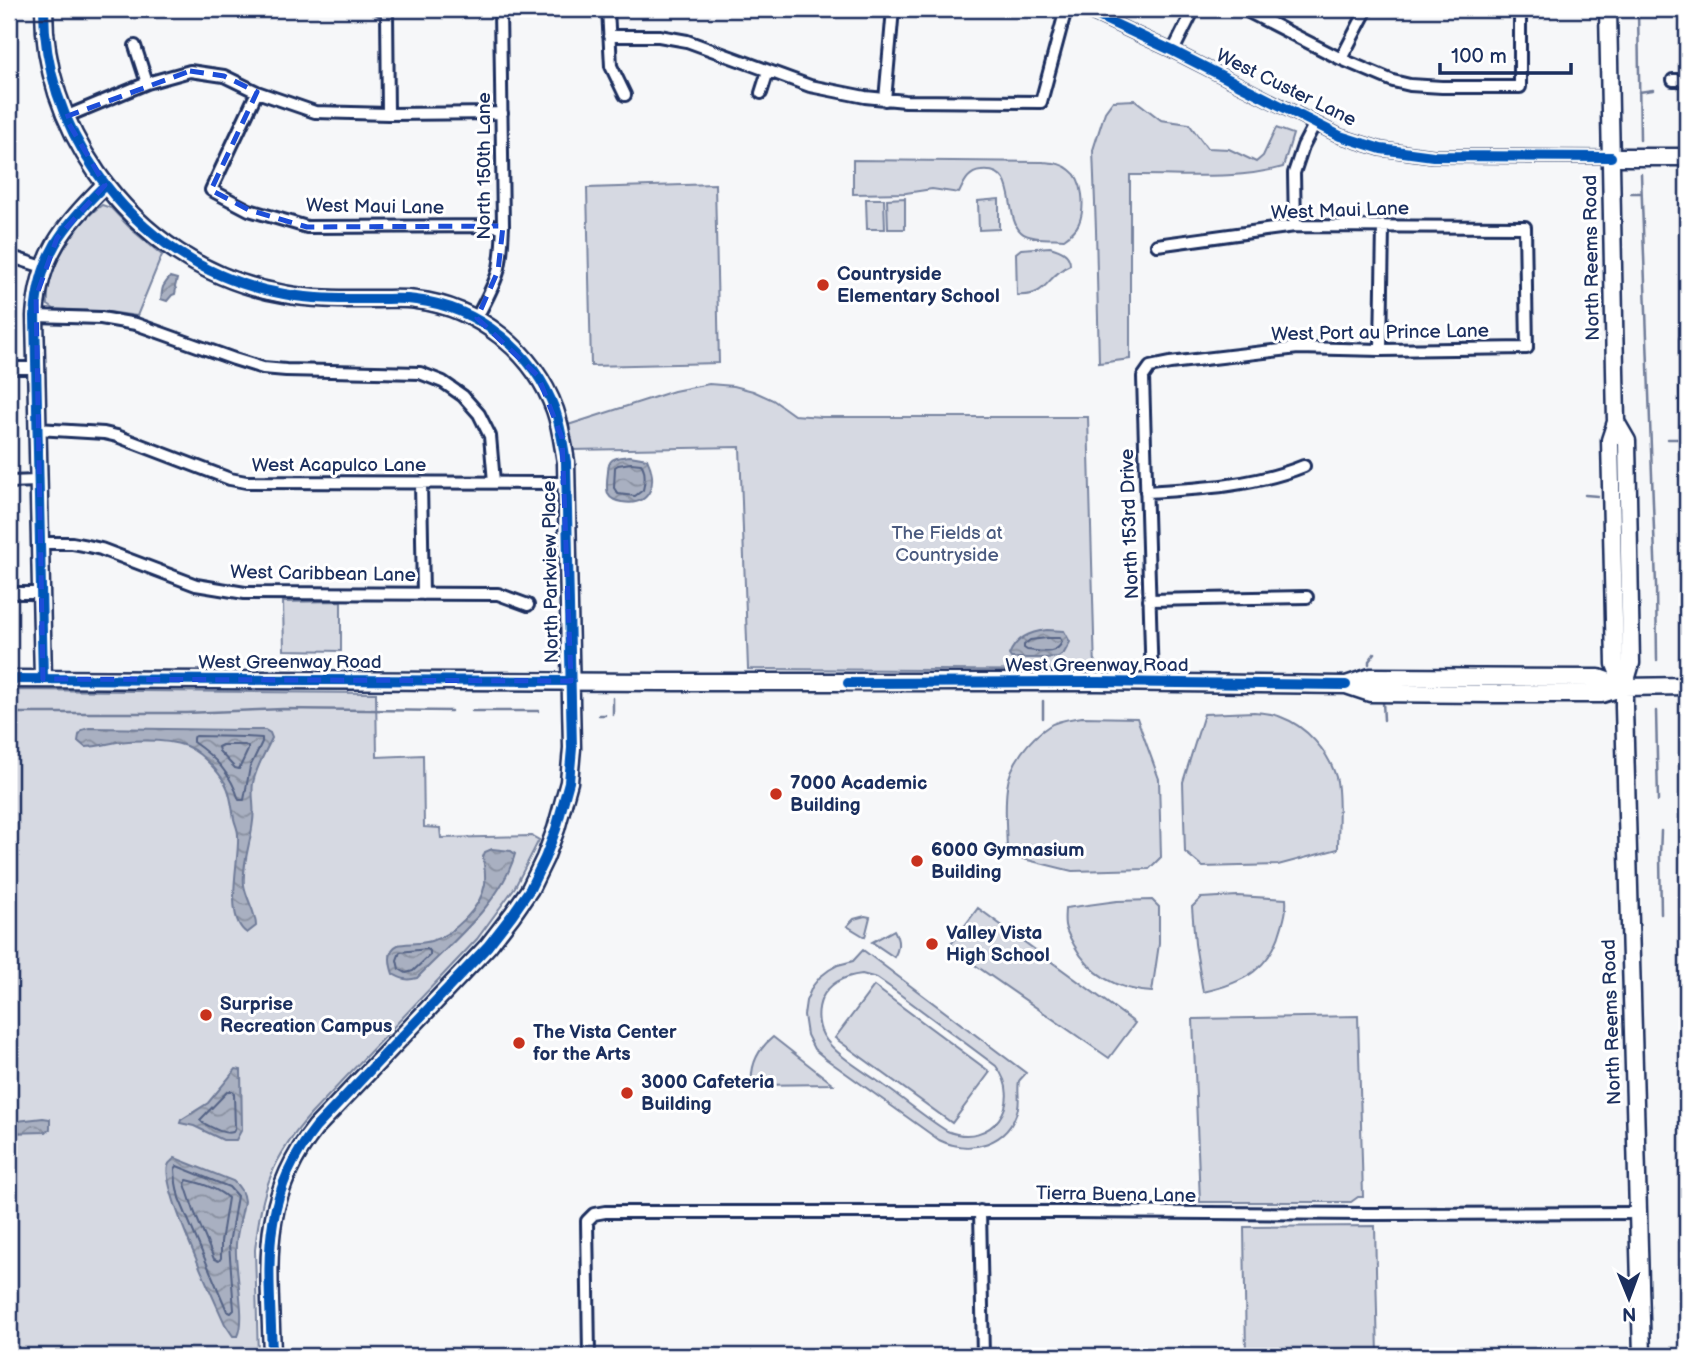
<svg xmlns="http://www.w3.org/2000/svg" width="1696" height="1365" font-family="'Balsamiq Sans',sans-serif">
<style>
.green{fill:#d6d9e2;stroke:#7884a0;stroke-width:2;fill-rule:evenodd}
.water{fill:url(#water-waves);stroke:#707c99;stroke-width:2}
.lines{fill:none;stroke-linecap:round;stroke-linejoin:round}
.shore{stroke:#546386;stroke-width:2}
.stream{stroke:#707c99;stroke-width:2.5}
.street-casing{stroke:#1b2f5e;stroke-width:16}
.secondary-casing{stroke:#1b2f5e;stroke-width:21}
.street{stroke:#fff;stroke-width:10}
.secondary{stroke:#fff;stroke-width:16}
.cycleway-casing{stroke:#fff;stroke-width:15}
.cycleway{stroke:#0057b8;stroke-width:10}
.marked{fill:none;stroke:#1d4ed8;stroke-width:5;stroke-dasharray:14 9;stroke-linejoin:round}
.poi-dot{fill:#c8321e;stroke:#fff;stroke-width:2.5}
.labels{text-anchor:middle;dominant-baseline:central;stroke-width:6;stroke-linejoin:round;paint-order:stroke}
.street-label{font-size:19px;fill:#1b2f5e;stroke:#fff}
.poi-label{font-size:19px;font-weight:bold;fill:#1b2f5e;stroke:#fff;text-anchor:start}
.park-label{font-size:19px;fill:#4a5a7f;stroke:#fff}
</style>
<defs>
<pattern id="water-waves" width="16" height="10" patternUnits="userSpaceOnUse" patternTransform="scale(1.75)"><rect width="16" height="10" fill="#a9b0c1"/><path d="M0 5q4-4 8 0t8 0" fill="none" stroke="#8990a0"/></pattern>
</defs>
<rect width="100%" height="100%" fill="#f6f7f9"/>
<filter id="ink" filterUnits="userSpaceOnUse"><feTurbulence type="fractalNoise" baseFrequency=".0143" numOctaves="2"/><feDisplacementMap in="SourceGraphic" scale="14" xChannelSelector="R" yChannelSelector="G"/><feConvolveMatrix kernelMatrix="1 2 1 2 8 2 1 2 1" color-interpolation-filters="sRGB"/></filter>
<g filter="url(#ink)">
<!-- green -->
<path class="green" d="M1135,100L1161,120L1189,124L1207,148L1229,149L1256,162L1263,156L1276,128L1293,134L1283,167C1233,181 1181,174 1130,175V359L1099,363L1096,230L1093,150L1105,112L1113,101Z
M853,160L1043,162C1053,163 1062,163 1070,170C1084,180 1085,208 1079,223C1076,230 1070,235 1064,239C1053,238 1029,240 1021,232C1003,216 1020,166 981,171C968,172 964,183 959,193L932,189L906,193L853,194Z
M715,184L719,363L591,366L587,188Z
M905,198V229H888L887,199Z
M866,199H884L885,229H867Z
M999,199V229L979,230L978,201Z
M102,205L111,208L132,230L162,255L137,316L109,312L54,309L48,305C45,270 75,224 102,205Z
M1050,247C1060,250 1070,253 1070,265C1045,276 1049,297 1017,295L1016,253L1021,249Z
M709,384L734,386L753,391L773,400L794,415L822,417H1088L1095,671L748,669L740,447L572,450L568,425L674,391Z
M341,601V651L284,650L283,602Z
M9,690L376,693L377,757L423,755L424,827L440,828L441,838L532,836L539,840L515,887L477,939L311,1114C272,1158 261,1191 255,1250L258,1356H9Z
M1254,712C1263,713 1273,713 1281,717C1306,726 1328,751 1336,777C1341,795 1338,828 1338,849L1278,865L1203,867L1185,852L1183,782L1204,714Z
M1082,717L1137,718L1159,779L1161,857L1149,869L1072,871L1007,855C1007,833 1004,810 1007,788C1010,763 1029,739 1049,726C1058,720 1071,719 1082,717Z
M1238,896L1286,899C1287,908 1285,917 1282,926C1271,969 1244,983 1203,992L1195,944L1192,907L1201,898Z
M1152,900L1159,907V944L1152,992C1118,990 1091,976 1074,945C1071,939 1066,932 1065,925C1064,919 1065,913 1065,908L1117,901Z
M978,908L1135,1023L1109,1058L949,947Z
M865,916L870,917L865,937L847,926L854,919Z
M894,930C899,939 900,948 894,957L872,942Z
M863,950L1026,1073C1024,1076 1021,1078 1019,1081C1017,1088 1020,1100 1018,1108C1009,1145 970,1155 939,1140L826,1059L814,1049L807,1035L804,1015L806,1001L812,987L820,977L829,970L838,965L853,961ZM862,974L877,978L890,987L996,1066C1025,1103 991,1149 947,1131C926,1118 906,1101 886,1087C867,1073 834,1055 823,1035C817,1024 817,1009 822,998C830,982 845,976 862,974Z
M874,986L990,1072L952,1123L835,1038Z
M1358,1016L1363,1197H1358L1351,1202H1200L1193,1019Z
M773,1037L833,1084L752,1085C750,1065 757,1050 773,1037Z
M1375,1226L1378,1356H1246L1244,1227Z"/>
<!-- water -->
<path class="water" d="M170,277L177,279L175,287L176,289L175,294L172,295L167,301L161,299C163,285 161,289 170,277Z
M630,456L647,459C658,481 652,507 622,502C617,501 611,500 608,494C606,488 607,479 608,472C608,456 617,458 630,456Z
M1047,630L1064,631L1070,642L1064,653L1058,657L1045,658H1011L1009,655C1016,638 1029,632 1047,630Z
M89,728L245,730H265L270,733L272,738C265,753 256,767 253,783C251,795 255,808 253,821C251,842 242,863 244,885C246,899 256,912 256,926L247,933C223,918 240,860 238,835C238,829 235,824 234,819C230,794 230,785 212,766C204,758 196,750 186,746C166,739 138,740 117,742C106,744 96,747 85,747L78,741L79,735L82,730Z
M492,849L511,851L515,854C502,902 451,943 417,978C407,981 402,979 393,974C390,965 386,950 398,945C405,943 422,944 431,941C454,934 481,908 485,884C486,874 484,866 483,857L485,852Z
M236,1069L241,1070L242,1129L236,1140H223L194,1126L180,1123L181,1120L208,1103Z
M43,1118L50,1119V1129L46,1132L9,1133V1122Z
M175,1158L233,1181C240,1187 243,1192 244,1201C242,1215 237,1230 236,1244C234,1268 247,1319 238,1336H233L225,1324C214,1299 161,1187 168,1166C169,1162 172,1161 175,1158Z"/>
<g class="lines">
<!-- shore -->
<path class="shore" d="M631,463L641,464C646,470 645,482 643,490L635,496L618,494L614,488L615,467L618,465Z
M1047,638H1060L1062,642C1056,656 1040,651 1027,650L1024,648V645L1030,640Z
M196,736L245,737L262,738V742L250,767L244,800H239C231,774 215,757 193,742V738Z
M222,745H245L248,747V750L239,769L235,768L219,751L218,747Z
M427,949L430,951V955L413,971L406,973L399,969L397,960L400,952Z
M228,1091H232L234,1094L235,1128L233,1132C223,1135 212,1127 203,1123L200,1120Z
M177,1166L229,1187L237,1196L229,1244L234,1310L231,1313L227,1311L179,1198L176,1183L175,1169Z
M187,1180C200,1183 218,1189 228,1198L221,1242V1258L219,1261L214,1259L194,1211L185,1184Z"/>
<!-- stream -->
<path class="stream" d="M1638,9L1640,140
M1639,92L1653,90
M1641,174L1656,585L1657,660
M1631,193H1641
M1668,439H1677
M1585,495L1598,496
M1369,664V661L1375,653
M613,698V715
M1043,701V718
M1383,702L1384,720
M472,711H538
M1656,711L1658,801
M9,713H186L283,709L451,711
M599,715H605
M1661,914L1660,856L1661,831"/>
<defs>
<path id="street" d="M380,9L387,11L388,114
M608,9L611,66L625,95
M1083,9L1173,51L1340,136L1381,149L1433,156L1611,157
M1243,9L1341,59L1393,81L1410,85L1442,87H1520V9
M609,36H659L687,41L810,86L865,97L905,101L1041,102L1066,9
M135,46L147,83
M1173,51L1194,9
M1341,59L1367,9
M1673,80H1687
M257,92L211,190L249,210L307,227L503,226
M761,93L768,71
M885,100L893,9
M65,117L147,83L190,71L224,76L257,92L315,112L388,114L502,113
M1295,226L1294,173L1303,146L1315,123
M9,256L43,267
M35,316L101,318L136,324L234,359L263,368L286,370L420,373L443,382L463,396L479,414L490,436L494,482
M476,319C484,304 493,288 498,272C502,257 502,241 503,226L500,9
M1687,340H1686L1687,413
M1381,350L1383,226
M9,368H36
M37,429L104,433L117,436L230,479L246,482L566,483
M9,482L38,481
M421,483L423,594
M1146,492C1199,489 1255,486 1304,466
M40,543H72L88,546L101,549L196,585L245,593L498,594L528,605
M9,593H41
M1149,600L1307,597
M1152,683L1143,377L1150,367L1170,363L1298,348L1381,350L1527,348L1525,227L1295,226L1157,245
M980,1211L983,1356
M589,1356L587,1221L594,1214L605,1212H1066L1369,1214L1638,1213"/>
<path id="secondary" d="M44,9C44,69 63,124 97,173C141,236 207,281 284,294C315,300 347,299 379,299C391,299 404,298 416,300C478,307 534,352 555,410C561,427 563,445 566,462L572,748L569,782L556,829L545,858L530,889L512,915L488,946L316,1127C257,1201 270,1269 272,1356
M1608,9L1616,422L1610,440L1615,664L1624,687
M1611,157H1687
M1616,422L1627,441L1631,663L1624,687V707L1642,1356
M9,679L664,682H1098L1346,685L1370,677L1599,678L1624,687
M43,679L35,316C39,256 63,226 105,185
M1346,685L1370,693L1490,694H1602L1624,687L1687,686"/>
</defs>
<!-- street casing -->
<use href="#street" class="street-casing"/>
<!-- secondary casing -->
<use href="#secondary" class="secondary-casing"/>
<!-- street -->
<use href="#street" class="street"/>
<!-- secondary -->
<use href="#secondary" class="secondary"/>
<defs>
<path id="cycleway" d="M44,9C44,69 63,124 97,173C141,236 207,281 284,294C315,300 347,299 379,299C391,299 404,298 416,300C478,307 534,352 555,410C561,427 563,445 566,462L572,748L569,782L556,829L545,858L530,889L512,915L488,946L316,1127C257,1201 270,1269 272,1356
M1083,9L1173,51L1340,136L1381,149L1433,156L1611,157
M9,679L571,681
M43,679L35,316C39,256 63,226 105,185
M848,683L1098,682L1346,685"/>
</defs>
<!-- cycleway casing -->
<use href="#cycleway" class="cycleway-casing"/>
<!-- cycleway -->
<use href="#cycleway" class="cycleway"/>
</g>
</g>
<!-- marked area -->
<path class="marked" d="M190,71L224,76L257,92L211,190L249,210L307,227L503,226L498,271L477,318L538,376L562,438L571,681L43,679L36,297L57,238L105,185L65,117Z"/>
<!-- markers -->
<g class="poi-dot">
<circle cx="823" cy="285" r="7"/>
<circle cx="776" cy="794" r="7"/>
<circle cx="917" cy="861" r="7"/>
<circle cx="932" cy="944" r="7"/>
<circle cx="206" cy="1015" r="7"/>
<circle cx="519" cy="1043" r="7"/>
<circle cx="627" cy="1093" r="7"/>
</g>
<g class="labels">
<!-- street labels -->
<g class="street-label">
<text transform="translate(1286 88) rotate(26)">West Custer Lane</text>
<text transform="translate(484 166) rotate(-90)">North 150th Lane</text>
<text transform="translate(375 207) rotate(1)">West Maui Lane</text>
<text transform="translate(1340 211) rotate(-2)">West Maui Lane</text>
<text transform="translate(1592 258) rotate(-91)">North Reems Road</text>
<text transform="translate(1380 333) rotate(-1)">West Port au Prince Lane</text>
<text x="339" y="465">West Acapulco Lane</text>
<text transform="translate(1130 524) rotate(-92)">North 153rd Drive</text>
<text transform="translate(551 572) rotate(-91)">North Parkview Place</text>
<text transform="translate(323 574) rotate(1)">West Caribbean Lane</text>
<text x="290" y="662">West Greenway Road</text>
<text x="1097" y="665">West Greenway Road</text>
<text transform="translate(1612 1022) rotate(-92)">North Reems Road</text>
<text transform="translate(1116 1195) rotate(1)">Tierra Buena Lane</text>
</g>
<!-- poi labels -->
<g class="poi-label">
<text x="837" y="274">Countryside<tspan x="837" dy="22">Elementary School</tspan></text>
<text x="790" y="783">7000 Academic<tspan x="790" dy="22">Building</tspan></text>
<text x="931" y="850">6000 Gymnasium<tspan x="931" dy="22">Building</tspan></text>
<text x="946" y="933">Valley Vista<tspan x="946" dy="22">High School</tspan></text>
<text x="220" y="1004">Surprise<tspan x="220" dy="22">Recreation Campus</tspan></text>
<text x="533" y="1032">The Vista Center<tspan x="533" dy="22">for the Arts</tspan></text>
<text x="641" y="1082">3000 Cafeteria<tspan x="641" dy="22">Building</tspan></text>
</g>
<!-- park labels -->
<g class="park-label">
<text x="947" y="533">The Fields at<tspan x="947" dy="22">Countryside</tspan></text>
</g>
</g>
<!-- margin -->
<rect width="1696" height="1365" fill="none" stroke="#fff" stroke-width="35"/>
<rect x="18" y="18" width="1661" height="1330" fill="none" stroke="#1b2f5e" stroke-width="2.5" filter="url(#ink)"/>
<!-- north arrow -->
<g transform="translate(1629 1298) rotate(179)" stroke="#ffffff" stroke-width="5" paint-order="stroke">
<path d="M0-5L12 26L0 18L-12 26Z" fill="#1b2f5e"/>
<text y="-10" font-size="19" font-weight="bold" text-anchor="middle" fill="#1b2f5e">N</text>
</g>
<!-- scale -->
<path d="M1440 63v10h131v-10" fill="none" stroke="#1b2f5e" stroke-width="3.5"/>
<text x="1451" y="63" font-size="21" fill="#1b2f5e" stroke="#ffffff" stroke-width="5" paint-order="stroke">100 m</text>
</svg>
